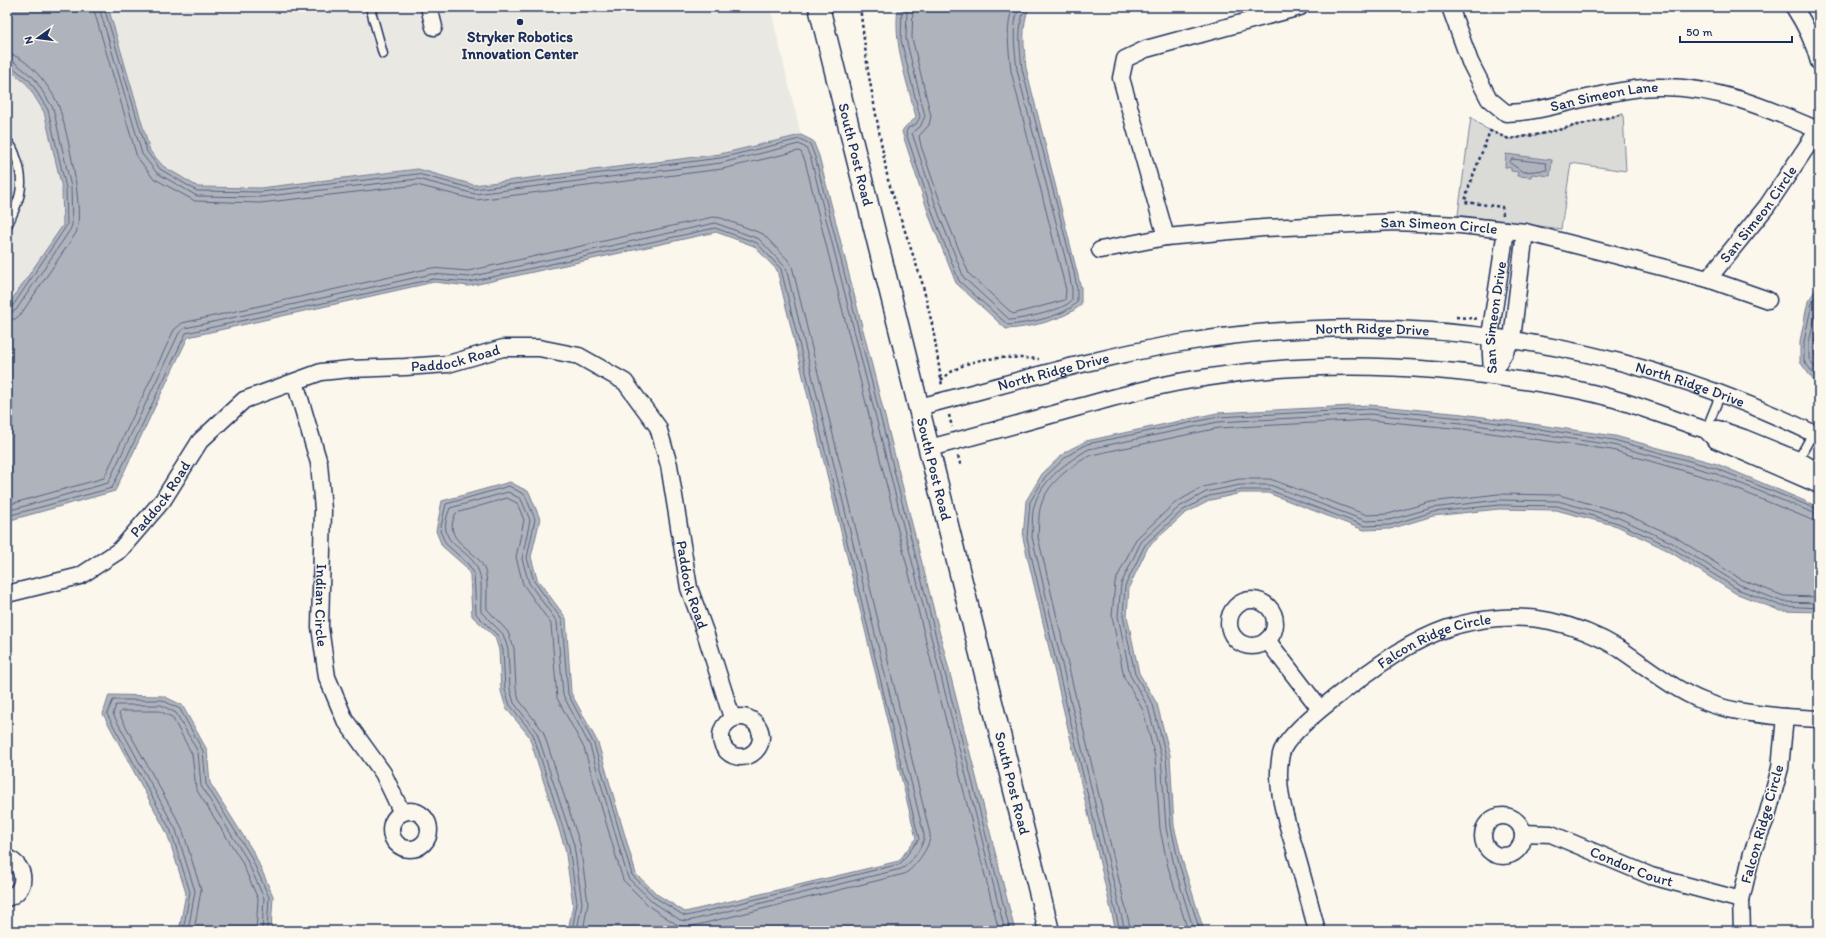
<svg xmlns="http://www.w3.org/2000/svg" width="1826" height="938" font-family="Itim,sans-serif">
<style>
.built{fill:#eae8e2}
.green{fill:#dadad7;stroke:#7a849a}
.water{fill:#afb3bb;stroke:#747e96}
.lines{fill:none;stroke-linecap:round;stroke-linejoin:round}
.shore{stroke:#566483;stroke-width:1}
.service-casing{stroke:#1b2f5e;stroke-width:11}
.minor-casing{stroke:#1b2f5e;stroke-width:19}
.tertiary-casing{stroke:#1b2f5e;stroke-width:23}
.path{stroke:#1b2f5e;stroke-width:2.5;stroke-dasharray:3 3;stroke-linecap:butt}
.service{stroke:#fbf7ec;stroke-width:8}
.minor{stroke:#fbf7ec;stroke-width:16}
.tertiary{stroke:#fbf7ec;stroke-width:20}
.poi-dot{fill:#1b2f5e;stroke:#fbf7ec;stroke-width:1.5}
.labels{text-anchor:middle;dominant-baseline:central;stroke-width:3;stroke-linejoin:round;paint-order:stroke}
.poi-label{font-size:15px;font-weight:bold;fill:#1b2f5e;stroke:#fbf7ec}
.street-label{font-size:15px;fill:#1b2f5e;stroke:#fbf7ec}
</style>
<rect width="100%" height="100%" fill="#fbf7ec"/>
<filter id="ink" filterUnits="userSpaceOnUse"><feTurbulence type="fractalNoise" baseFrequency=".025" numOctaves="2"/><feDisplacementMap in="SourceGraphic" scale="8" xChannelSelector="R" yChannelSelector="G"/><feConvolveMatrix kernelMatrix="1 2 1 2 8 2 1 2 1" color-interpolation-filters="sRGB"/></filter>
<g filter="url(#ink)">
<!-- built -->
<path class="built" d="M108,7H770L801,135L720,154L474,185L418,169L260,188L198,187L163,166L150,151Z
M7,68L27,84L44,112L62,188L63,225L7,307Z"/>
<!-- green -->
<path class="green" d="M1623,114L1626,171L1571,163L1561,229L1458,215L1471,117L1485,128L1509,139L1541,134Z"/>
<!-- water -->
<path class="water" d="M7,7H108L150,151L163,166L198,187L260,188L418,169L474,185L720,154L801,135L813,141L819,156L1015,931H568L573,904L565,848L529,736L506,708L501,691L499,650L495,637L472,616L470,575L466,567L442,546L436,531L442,501L510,482L529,492L540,519L531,557L537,579L566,618L571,693L598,743L636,874L658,895L685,912L899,861L916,838L777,270L754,246L716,232L469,286L434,282L188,337L115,491L7,521V307L63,225L62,188L44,112L27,84L7,68Z
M898,7H1029C1021,28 1024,47 1026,68L1081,288V305C1064,320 1028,328 1006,329L956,283L930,218L902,132C905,124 911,124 916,117C907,81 893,44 898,7Z
M1506,154L1552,160L1550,176L1532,174L1531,177L1517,176L1518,172L1511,171V168L1505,167Z
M1819,285V388L1800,362V341L1808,301Z
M1370,405L1463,414L1615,436L1717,464L1819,507V612L1781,611L1735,593L1667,550L1617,526L1556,510L1499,509L1433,516L1390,529L1364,530L1268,493H1241L1211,500L1184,514L1148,547L1129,587L1127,616L1139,673L1157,704L1170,755L1174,826L1183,863L1204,931H1116L1023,538L1026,501L1042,474L1065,452L1086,441L1217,413Z
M109,695L163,696L182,705L207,750L210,783L254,853L273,896L271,931H179L186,893L167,833L103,714Z"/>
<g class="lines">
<!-- shore -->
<path class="shore" d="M93,7L137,157L153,178L195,201L260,203L417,185L476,200L722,169L798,151L801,152L805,161L999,931
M99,7L142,154L157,173L197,196L260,197L418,179L475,194L721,163L799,144L806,148L811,159L1005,931
M104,7L147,152L160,169L197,191L260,192L418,174L474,189L720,158L800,139L810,144L815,157L1010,931
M902,7L901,40L920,117L916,124L908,128L906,133L934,217L959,281L1008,325C1025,324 1067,316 1077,302V289L1074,272L1022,69C1020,48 1017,28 1025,7
M907,7L906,39L925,116L920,127L912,133L939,215L964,278L1010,320C1023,319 1065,310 1072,300V289L1069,273L1017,70C1015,48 1011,28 1019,7
M913,7L912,38L931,116L929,125L919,136L921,146L944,213L969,274L1013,314L1065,300L1066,290L1011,71C1009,50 1005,27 1013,7
M7,54C26,54 53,90 59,107C67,129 85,213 76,233L21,314L15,319L7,320
M7,60L14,62L34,78L53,108L71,187L72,225L70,230L16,310L7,314
M7,65L11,66L30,81L48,110L66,188L67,225L12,307L7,309
M1512,159L1546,163L1547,170L1523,172L1510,163Z
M1819,292L1812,302L1804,342V361L1819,381
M1819,301L1809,342V359L1819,373
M1819,322C1816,335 1810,351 1819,363
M7,505L104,478L174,330L182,323L431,268L468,271L713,217L721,218L763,234L788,260L792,266L930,834C932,845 914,869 904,874L689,927L679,926L650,907L623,880L584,748L557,698L551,624L523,584L516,557L524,520L517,503L507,498L456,513C441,542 474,546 484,568C489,580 486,597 487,609L508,632L514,648L516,688L519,700L543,731L580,844L588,903L583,931
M7,511L108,483L179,333L185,328L432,274L469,277L715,223L759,239L786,268L924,835C925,845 910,865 901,869L688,921L680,920L653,902L628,878L590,746L563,695L557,622L529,583L522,559L530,520L521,499L508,492L450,508C433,548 469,544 479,572C483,583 480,599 481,612L503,634L508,649L510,689L514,703L537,733L574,845L582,903L577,931
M7,516L112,488L186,333L433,279L469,282L715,228L757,243L781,269L919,839L900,864L687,916L683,915L656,898L632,875L594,744L568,694L562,620L534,581L527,558L535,519L525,495L509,486L446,504L440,531L446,544L468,564L474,573L476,614L498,636L503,650L505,690L510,705L533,734L569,847L577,903L572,931
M183,931L190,892L171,831L107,714L113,700H162L180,709L203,751L206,784L250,855L269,897L267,931
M188,931L195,891L176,830L113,714L116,705H161L176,713L198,752L201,786L246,858L264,898L262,931
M194,931L201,890L182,828L119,714L121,711H159L172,717L192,754L196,789L241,860L258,899L256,931
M1120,931L1027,538L1030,502L1045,477L1067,456L1087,444L1218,417L1370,409L1463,418L1614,440L1715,468L1819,510
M1125,931L1032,537C1033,527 1031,513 1035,503C1043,479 1068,461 1089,449L1218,422L1370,414L1462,423L1613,445L1714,473L1819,515
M1131,931L1038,537C1039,527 1038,514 1041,505C1048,482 1072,465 1091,455L1219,428L1370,420L1462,429L1612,450L1712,479L1812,520L1819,521
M1188,931L1168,867L1160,829L1155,757L1143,710L1124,677L1112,616L1115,582L1136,539L1175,503L1203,487L1239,479H1270L1367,515L1388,514L1431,502L1498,494L1559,495L1623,513L1674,536L1742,580L1784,596L1819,597
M1194,931L1174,865L1166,828L1161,756L1148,707L1130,675L1118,616L1121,584L1141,542L1179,507L1206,492L1240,485H1270L1366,521L1389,520L1432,508L1498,500L1558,501L1619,518L1671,542L1740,585L1783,602L1819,603
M1200,931L1179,864L1171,827L1166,756L1153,705L1135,674L1123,616L1125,586L1145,545L1182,511L1209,496L1241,490H1269L1365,526L1390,525L1433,512L1499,505L1557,506L1618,523L1669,546L1737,589L1782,606L1819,608"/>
<defs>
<path id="service" d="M370,7L383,54
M7,141C12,145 15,153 17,160C26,187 19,201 7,226
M1706,430L1721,393
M1798,460L1813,433"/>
<g id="minor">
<path d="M429,7L434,27"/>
<path id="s1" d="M1450,7L1470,62L1489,99L1506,113C1541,112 1568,101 1601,95C1620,91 1640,87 1658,87C1716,86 1767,108 1818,130"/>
<path d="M1794,7C1805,24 1814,41 1819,62"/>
<path d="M1166,237L1121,78L1125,59L1146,49L1300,7"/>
<path id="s2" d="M1100,250L1166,237L1263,228L1396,222L1460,225L1525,232L1708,279L1768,300"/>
<path id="s3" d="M1708,279L1767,206L1818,130L1819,126"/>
<path id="s4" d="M1492,374L1490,336L1506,230"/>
<path d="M1492,375L1512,339L1525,232"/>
<path id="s5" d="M295,382L319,463L323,510L320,627L327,677L345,720L383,773L402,813"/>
<path id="s6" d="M919,407C1005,385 1092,358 1181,343C1399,306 1621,339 1819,436"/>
<path d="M1706,430L1718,429L1744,438L1798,460L1819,472"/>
<path d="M929,448C979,435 1029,421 1079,407C1120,396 1161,384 1203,378C1309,361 1419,364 1525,381C1554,385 1583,390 1611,398C1643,407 1674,420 1706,430L1716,440L1819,485"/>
<path id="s7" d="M7,594L80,576L120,550L163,500L200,441L244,400L321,372L350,369L405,367L448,364L503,348H539L579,356L625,382L658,427L669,465L689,588L705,632L732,718"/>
<circle cx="1252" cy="623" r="23"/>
<path d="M1267,640L1320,709"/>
<circle cx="741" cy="737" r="20"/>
<path d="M1785,717L1819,719"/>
<circle cx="410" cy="830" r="19"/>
<circle cx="1503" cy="836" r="20"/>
<path id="s8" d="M1523,833L1551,834L1651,876L1741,900"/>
<path d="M7,858C27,866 28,891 7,898"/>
<path id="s9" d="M1317,931C1310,904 1303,877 1295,850C1286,819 1274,787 1281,754C1286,729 1374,668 1397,653C1413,643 1431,634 1448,628C1479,618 1517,614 1550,621C1573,626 1599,636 1620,649C1647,667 1673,689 1703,701C1730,712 1757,714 1785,717L1780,768L1767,816L1752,853L1741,900L1742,931"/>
</g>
<g id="tertiary">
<path id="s10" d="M819,7L1049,931"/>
</g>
</defs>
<!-- service casing -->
<use href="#service" class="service-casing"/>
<!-- minor casing -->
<use href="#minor" class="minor-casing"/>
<!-- tertiary casing -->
<use href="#tertiary" class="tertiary-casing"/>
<!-- path -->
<path class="path" d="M860,7L868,71L888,180L922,282L933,328L942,386
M1503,215L1502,207L1465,202L1468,189L1490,131L1509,139L1541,134L1623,114
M1456,317L1479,319
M941,380C969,354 1004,357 1039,359
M949,415L952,427
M958,456L961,467"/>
<!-- service -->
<use href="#service" class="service"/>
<!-- minor -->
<use href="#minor" class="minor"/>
<!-- tertiary -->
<use href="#tertiary" class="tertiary"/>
</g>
</g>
<!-- markers -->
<circle class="poi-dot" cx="520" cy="22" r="4"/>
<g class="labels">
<!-- poi labels -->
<g class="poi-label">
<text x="520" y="37">Stryker Robotics<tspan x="520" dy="17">Innovation Center</tspan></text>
</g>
<!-- street labels -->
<g class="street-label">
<text stroke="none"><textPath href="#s1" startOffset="222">San Simeon Lane</textPath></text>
<text stroke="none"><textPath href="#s10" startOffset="152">South Post Road</textPath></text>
<text stroke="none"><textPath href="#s3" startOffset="82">San Simeon Circle</textPath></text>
<text stroke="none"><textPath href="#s2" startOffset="341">San Simeon Circle</textPath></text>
<text stroke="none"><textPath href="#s4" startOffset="57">San Simeon Drive</textPath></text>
<text stroke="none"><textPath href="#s6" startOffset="462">North Ridge Drive</textPath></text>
<text stroke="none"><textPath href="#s7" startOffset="536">Paddock Road</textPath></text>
<text stroke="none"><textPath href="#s6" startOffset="139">North Ridge Drive</textPath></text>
<text stroke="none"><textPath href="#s6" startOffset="786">North Ridge Drive</textPath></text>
<text stroke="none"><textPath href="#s10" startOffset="476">South Post Road</textPath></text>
<text stroke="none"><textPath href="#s7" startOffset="188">Paddock Road</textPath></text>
<text stroke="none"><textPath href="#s7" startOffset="932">Paddock Road</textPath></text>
<text stroke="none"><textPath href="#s5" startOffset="227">Indian Circle</textPath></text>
<text stroke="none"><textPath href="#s9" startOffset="377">Falcon Ridge Circle</textPath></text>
<text stroke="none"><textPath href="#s10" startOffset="800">South Post Road</textPath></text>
<text transform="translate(1762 824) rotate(-74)">Falcon Ridge Circle</text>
<text stroke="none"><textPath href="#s8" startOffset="115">Condor Court</textPath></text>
</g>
</g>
<!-- margin -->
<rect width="1826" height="938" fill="none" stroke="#fbf7ec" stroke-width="24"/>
<rect x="12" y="12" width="1802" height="914" fill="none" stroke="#1b2f5e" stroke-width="1.5" filter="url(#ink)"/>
<!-- north arrow -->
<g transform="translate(38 38) rotate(256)" stroke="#fbf7ec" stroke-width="3" paint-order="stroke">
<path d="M0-3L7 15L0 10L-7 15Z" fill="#1b2f5e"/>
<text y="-6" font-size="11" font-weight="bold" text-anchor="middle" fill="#1b2f5e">N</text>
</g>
<!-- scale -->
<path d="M1680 36v6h112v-6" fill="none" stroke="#1b2f5e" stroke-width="2"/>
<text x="1686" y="36" font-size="12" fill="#1b2f5e" stroke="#fbf7ec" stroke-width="3" paint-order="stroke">50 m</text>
</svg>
